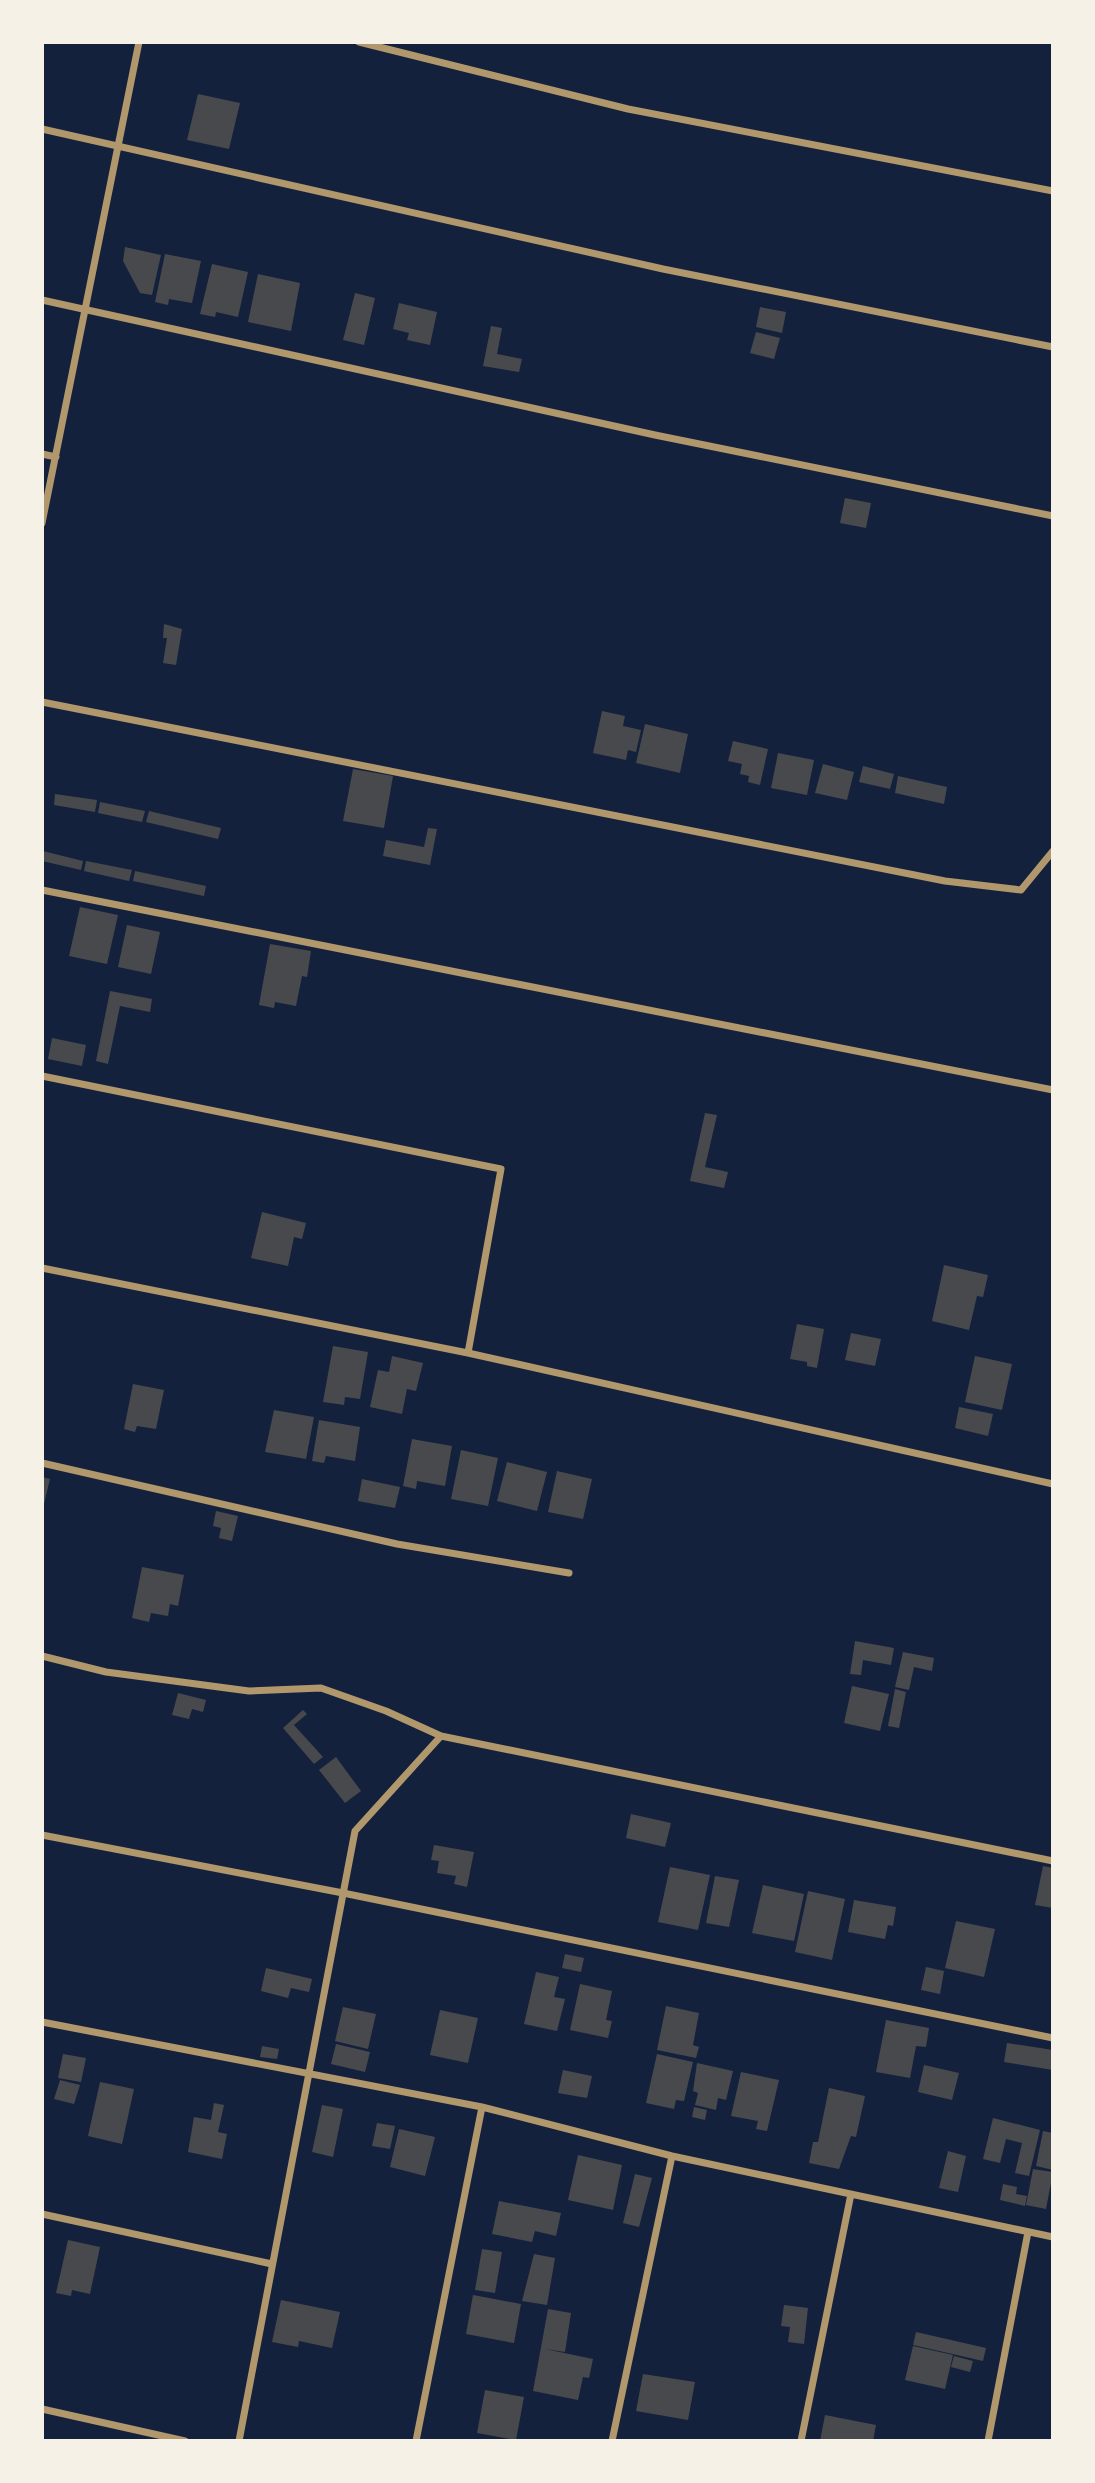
<svg xmlns="http://www.w3.org/2000/svg" width="1095" height="2483" font-family="'Alegreya Sans',sans-serif">
<style>
.building{fill:#48494c}
.lines{fill:none;stroke-linecap:round;stroke-linejoin:round}
.minor{stroke:#b1986c;stroke-width:7}
</style>
<rect width="100%" height="100%" fill="#14213d"/>
<!-- building -->
<path class="building" d="M198,94L240,103L229,149L187,140Z
M125,247L161,255L152,295L140,293L123,261Z
M165,254L201,261L192,303L169,299L168,305L155,302Z
M212,264L248,272L238,317L216,312L215,317L200,314Z
M258,274L300,283L291,331L248,322Z
M355,293L375,298L364,345L343,340Z
M399,303L437,312L430,345L407,340L409,333L393,329Z
M760,307L786,312L782,333L756,327Z
M491,326L502,328L497,354L522,359L519,372L483,366Z
M756,332L780,338L774,359L750,353Z
M845,498L871,503L866,528L840,523Z
M164,624L182,629L176,665L163,663L167,638H163Z
M602,711L625,716L623,726L641,730L636,752L628,750L626,760L593,753Z
M645,724L688,734L680,773L636,763Z
M733,741L768,749L760,785L748,782L749,776L740,774L742,764L728,761Z
M778,753L814,760L807,795L771,788Z
M823,764L854,772L847,800L815,793Z
M863,766L894,774L890,789L859,782Z
M353,769L393,776L384,828L343,821Z
M898,776L947,787L944,804L895,793Z
M55,794L97,800L95,812L54,805Z
M100,802L145,811L142,822L98,813Z
M149,811L221,828L218,839L146,822Z
M428,828L437,829L430,865L383,856L386,840L424,847Z
M43,851L83,861L81,870L42,861Z
M86,861L132,870L129,881L84,871Z
M135,871L206,886L204,896L133,881Z
M80,907L118,915L107,964L69,956Z
M127,925L160,932L151,974L118,967Z
M270,944L311,951L307,977L302,976L296,1006L275,1002L274,1008L259,1005Z
M110,991L152,999L150,1012L120,1006L108,1064L96,1061Z
M52,1038L86,1045L82,1066L48,1059Z
M705,1113L717,1115L705,1167L728,1172L724,1188L690,1181Z
M262,1212L306,1223L302,1239L294,1237L288,1266L251,1258Z
M944,1265L988,1275L983,1297L977,1296L969,1330L932,1321Z
M797,1324L824,1329L817,1368L807,1366V1362L790,1359Z
M851,1333L881,1339L875,1366L845,1360Z
M333,1346L368,1352L360,1399L345,1397L344,1405L323,1402Z
M392,1356L423,1363L416,1391L407,1389L402,1414L370,1407L378,1370L389,1372Z
M975,1356L1012,1364L1002,1410L965,1402Z
M133,1384L164,1390L156,1429L137,1426L135,1432L124,1429Z
M959,1407L993,1414L988,1436L955,1428Z
M274,1410L314,1417L306,1459L265,1452Z
M319,1420L360,1427L355,1461L326,1456L324,1463L312,1461Z
M412,1439L452,1446L445,1486L417,1481L416,1489L403,1486Z
M461,1450L498,1458L488,1506L451,1499Z
M507,1462L547,1472L537,1511L497,1501Z
M557,1471L592,1479L583,1519L548,1512Z
M42,1477L50,1479L43,1508H42Z
M362,1479L400,1487L395,1508L358,1501Z
M216,1511L238,1516L232,1541L219,1538L221,1528L213,1526Z
M142,1567L184,1575L178,1606L170,1604L168,1616L151,1613L149,1622L132,1618Z
M855,1641L894,1648L891,1665L863,1660L861,1675L850,1674Z
M903,1652L934,1658L932,1671L914,1667L909,1690L895,1687Z
M852,1686L889,1694L880,1731L844,1723Z
M895,1689L906,1692L899,1728L888,1726Z
M178,1693L206,1700L203,1712L192,1709L189,1719L172,1715Z
M303,1710L307,1714L294,1725L323,1757L314,1764L283,1728Z
M336,1757L361,1791L345,1803L319,1770Z
M631,1814L671,1823L665,1847L626,1838Z
M434,1845L474,1852L467,1887L454,1884L456,1876L437,1873L439,1861L431,1860Z
M1043,1866L1053,1868V1908L1035,1905Z
M670,1867L710,1875L698,1930L658,1922Z
M715,1876L739,1880L729,1927L706,1923Z
M763,1885L804,1894L794,1941L752,1933Z
M808,1891L845,1899L832,1960L795,1952Z
M854,1900L896,1907L893,1926L888,1925L885,1939L848,1932Z
M956,1921L995,1929L984,1977L945,1968Z
M565,1954L584,1958L581,1972L562,1968Z
M926,1967L944,1971L940,1994L921,1990Z
M266,1968L312,1979L309,1992L291,1988L288,1998L261,1991Z
M536,1972L559,1977L554,1997L565,1999L557,2031L524,2024Z
M580,1984L612,1991L606,2020L612,2021L608,2038L570,2030Z
M666,2006L699,2013L693,2045L699,2047L696,2058L657,2050Z
M343,2007L376,2014L368,2049L335,2041Z
M440,2010L478,2018L468,2063L430,2055Z
M886,2020L929,2028L926,2047L916,2046L910,2078L876,2072Z
M1007,2043L1053,2050V2070L1004,2062Z
M336,2044L370,2052L365,2072L331,2064Z
M262,2046L279,2049L277,2059L260,2057Z
M63,2054L86,2058L81,2082L58,2078Z
M657,2054L693,2062L684,2101L676,2100L674,2109L646,2103Z
M697,2063L733,2071L726,2100L718,2098L716,2110L695,2105L698,2093L693,2091Z
M924,2065L959,2073L952,2100L918,2092Z
M563,2070L592,2076L587,2098L558,2093Z
M741,2072L779,2080L767,2131L756,2129L758,2121L731,2116Z
M60,2080L80,2085L74,2104L54,2099Z
M100,2082L134,2089L122,2144L88,2136Z
M829,2088L865,2096L856,2137L851,2136L839,2169L809,2163L813,2142H818Z
M214,2103L224,2105L218,2132L227,2134L222,2159L188,2152L194,2117L211,2120Z
M322,2105L343,2109L333,2157L312,2152Z
M694,2107L707,2110L705,2120L692,2117Z
M993,2118L1040,2130L1029,2176L1015,2173L1022,2143L1006,2139L1000,2163L983,2159Z
M377,2123L395,2126L390,2149L372,2146Z
M399,2129L435,2137L425,2176L390,2167Z
M1043,2131L1053,2133V2170L1036,2166Z
M948,2151L966,2156L958,2192L939,2188Z
M578,2155L622,2165L613,2210L568,2200Z
M1033,2169L1053,2172L1046,2209L1026,2205Z
M635,2174L652,2178L639,2227L623,2223Z
M1003,2184L1017,2187L1016,2194L1027,2196L1025,2206L1000,2200Z
M499,2201L561,2213L556,2236L535,2231L532,2242L492,2234Z
M68,2240L100,2247L90,2294L72,2290L71,2296L56,2293Z
M482,2249L502,2252L495,2293L475,2290Z
M534,2254L555,2258L547,2305L522,2301Z
M473,2295L521,2304L514,2343L466,2334Z
M281,2300L340,2312L332,2348L299,2341L298,2347L272,2342Z
M784,2305L808,2308L804,2344L788,2342L790,2327L781,2326Z
M548,2309L571,2313L565,2352L545,2349L593,2359L589,2378L583,2377L578,2400L533,2391Z
M916,2332L986,2348L983,2361L913,2345Z
M913,2346L953,2355L945,2389L905,2380Z
M954,2356L973,2361L970,2372L951,2367Z
M643,2374L695,2382L688,2420L636,2411Z
M485,2390L524,2397L516,2440L477,2433Z
M825,2415L876,2425L873,2441H820Z"/>
<g class="lines">
<!-- minor -->
<path class="minor" d="M359,42L628,109L1053,191
M42,129L663,269L1053,347
M42,300L655,435L1053,516
M42,454L56,457
M42,523L139,42
M42,702L945,881L1021,890L1053,851
M42,890L1053,1090
M42,1076L501,1169L468,1353
M42,1268L468,1353L1053,1484
M42,1463L397,1544L569,1573
M42,1656L106,1672L249,1691L321,1688L386,1711L441,1736L1053,1861
M42,1835L343,1893L1053,2038
M42,2022L482,2107L672,2156L1053,2237
M42,2214L272,2264
M42,2409L185,2441
M239,2441L355,1831L441,1736
M416,2441L482,2107
M612,2441L672,2156
M801,2441L851,2194
M988,2441L1028,2232"/>
</g>
<!-- border -->
<rect width="1095" height="2483" fill="none" stroke="#f6f1e7" stroke-width="88"/>
</svg>
